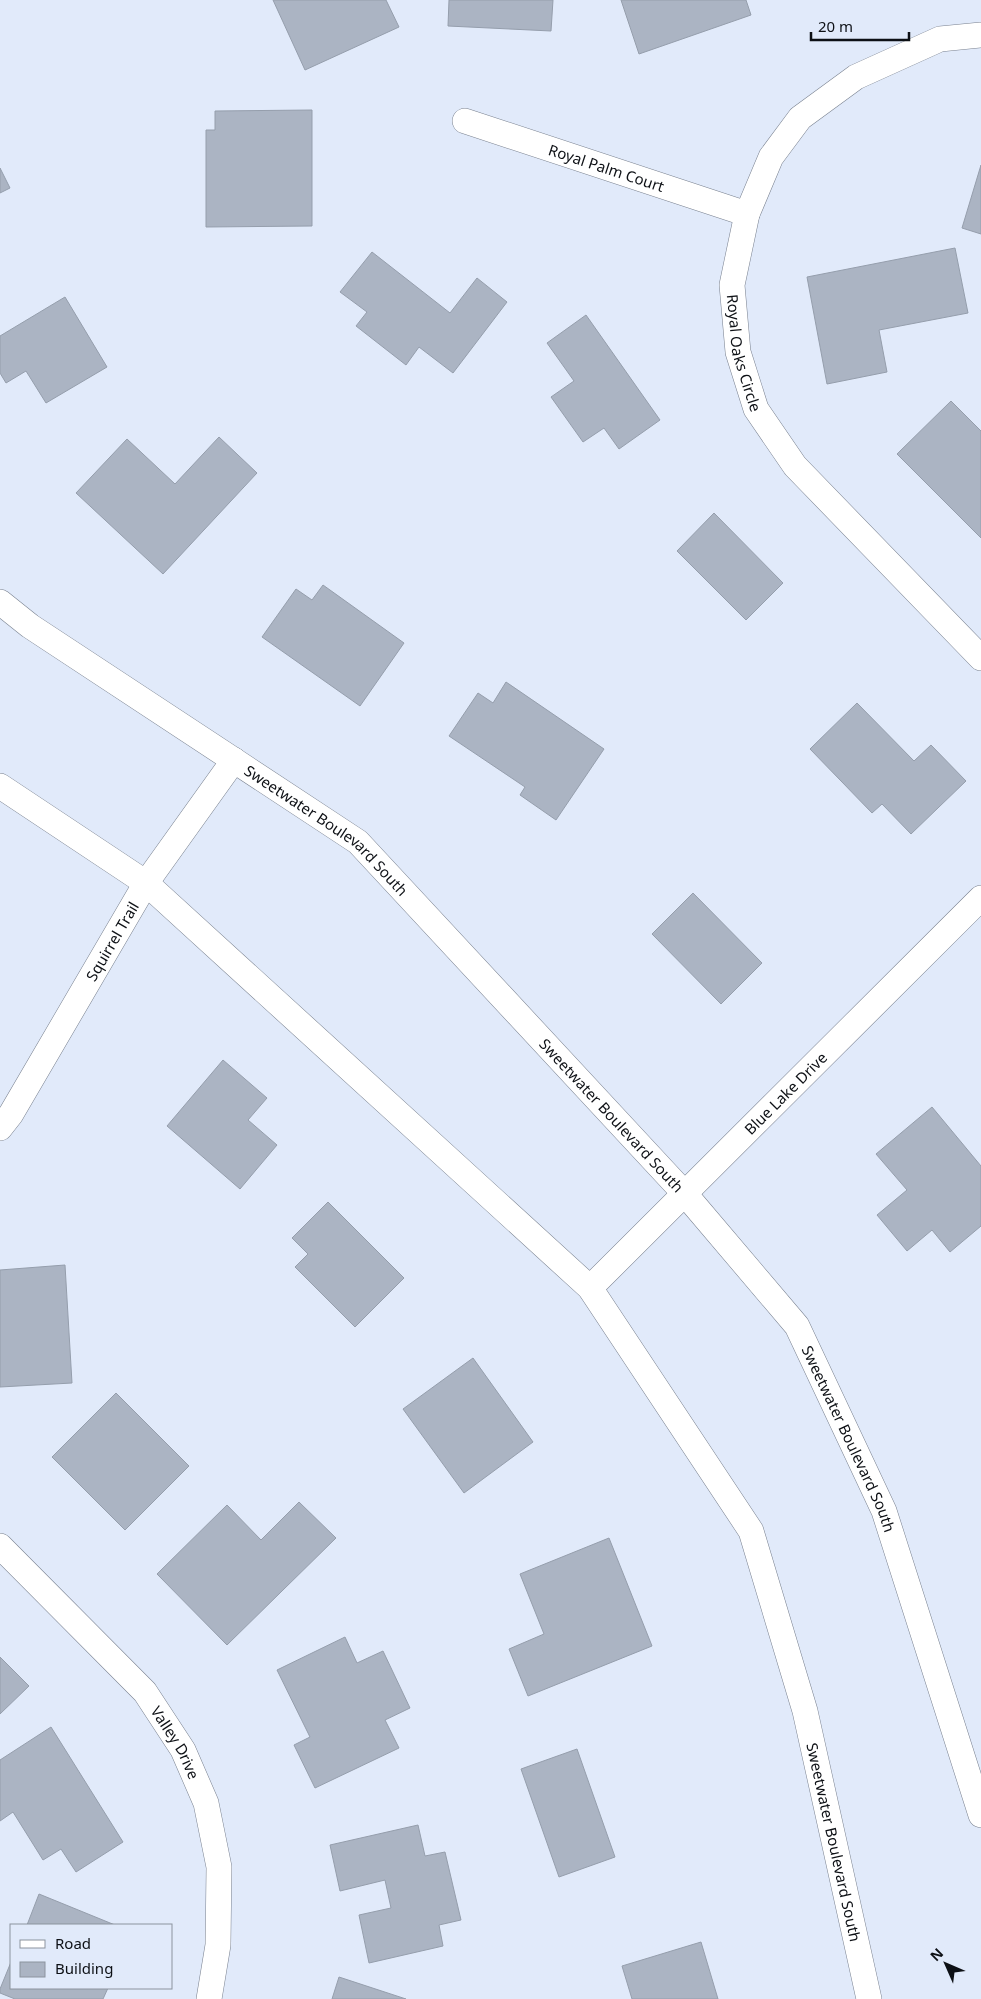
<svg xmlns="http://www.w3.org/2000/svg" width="981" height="1999" font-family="'Noto Sans',sans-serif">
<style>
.building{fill:#abb4c3;stroke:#959eac}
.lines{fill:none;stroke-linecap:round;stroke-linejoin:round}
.street-casing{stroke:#79818f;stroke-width:26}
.street{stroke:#fff;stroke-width:25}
.labels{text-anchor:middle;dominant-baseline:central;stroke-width:5;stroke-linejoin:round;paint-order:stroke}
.street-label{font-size:15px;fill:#0d1015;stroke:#e1eafa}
</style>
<rect width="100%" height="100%" fill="#e1eafa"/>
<!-- building -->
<path class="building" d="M273,0H386L399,27L305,70Z
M449,0H553L551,31L448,26Z
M621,0H746L751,15L639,54Z
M312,110V226L206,227V130H215V111Z
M981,165V234L962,228Z
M0,168L10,188L0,193Z
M955,248L968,313L879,330L887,372L827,384L807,277Z
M372,252L450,313L477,278L507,302L453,373L419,347L406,365L356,326L367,312L340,292Z
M65,297L107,367L46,403L26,371L6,383L0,373V336Z
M586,315L660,420L619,449L604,428L583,442L551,397L574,381L547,343Z
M951,401L981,431V538L897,454Z
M219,437L257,473L163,574L76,493L127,439L175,484Z
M714,513L783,583L746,620L677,551Z
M323,585L404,643L360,706L262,637L296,589L312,600Z
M506,682L604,749L556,820L520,795L525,787L449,736L478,693L493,703Z
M857,703L914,761L931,745L966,781L911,834L882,804L872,813L810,749Z
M693,893L762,963L721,1004L652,934Z
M223,1060L267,1098L248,1120L277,1145L240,1189L167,1126Z
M932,1107L981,1166V1226L950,1252L932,1230L907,1251L877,1215L907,1190L876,1154Z
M328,1202L404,1278L355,1327L295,1267L308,1254L292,1238Z
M65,1265L72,1383L0,1387V1270Z
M473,1358L533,1442L464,1493L403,1409Z
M116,1393L189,1466L125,1530L52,1457Z
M299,1502L336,1538L227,1645L157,1574L227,1505L261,1540Z
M609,1538L652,1646L528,1696L509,1649L544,1634L520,1574Z
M345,1637L357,1663L383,1651L410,1708L385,1720L399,1748L315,1788L294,1745L310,1737L277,1670Z
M0,1657L29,1686L0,1714Z
M51,1727L123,1842L76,1872L61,1849L43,1860L13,1812L0,1821V1760Z
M577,1749L615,1857L559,1877L521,1769Z
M418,1825L425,1856L445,1852L461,1920L439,1925L443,1946L369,1963L359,1915L391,1908L385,1880L340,1891L330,1845Z
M39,1894L115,1925H27Z
M701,1942L718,1999H632L622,1966Z
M11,1962V1988H108L103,1999H15L0,1993V1989Z
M339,1977L406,1999H332Z"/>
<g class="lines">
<defs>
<g id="street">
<path id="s1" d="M981,35L940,39L856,77L800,118L771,157L747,214L732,285L738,352L756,409L795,466L981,658"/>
<path id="s2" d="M465,121L747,214"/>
<path id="s3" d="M0,602L30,626L358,842L685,1194L797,1326L884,1511L981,1815"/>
<path id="s4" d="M0,786L146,883L590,1288L751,1531L805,1711L869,1999"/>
<path id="s5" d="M0,1128L11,1114L146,883L234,760"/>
<path id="s6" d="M590,1288L981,898"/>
<path id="s7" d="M0,1546L145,1692L183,1750L206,1803L219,1867L218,1945L209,1999"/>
</g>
</defs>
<!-- street casing -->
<use href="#street" class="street-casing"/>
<!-- street -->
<use href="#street" class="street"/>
</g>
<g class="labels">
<!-- street labels -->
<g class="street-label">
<text stroke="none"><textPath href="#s2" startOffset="149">Royal Palm Court</textPath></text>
<text stroke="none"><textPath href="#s1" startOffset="455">Royal Oaks Circle</textPath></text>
<text stroke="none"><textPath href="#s3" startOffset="399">Sweetwater Boulevard South</textPath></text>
<text stroke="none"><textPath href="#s5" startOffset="218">Squirrel Trail</textPath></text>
<text stroke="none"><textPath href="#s6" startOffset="276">Blue Lake Drive</textPath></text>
<text stroke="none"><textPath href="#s3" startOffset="804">Sweetwater Boulevard South</textPath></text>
<text stroke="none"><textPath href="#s3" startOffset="1209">Sweetwater Boulevard South</textPath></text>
<text stroke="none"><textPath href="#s7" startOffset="265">Valley Drive</textPath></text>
<text stroke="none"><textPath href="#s4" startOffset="1390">Sweetwater Boulevard South</textPath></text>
</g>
</g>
<!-- legend -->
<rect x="10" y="1924" width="162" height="65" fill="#e1eafa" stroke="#8c939e"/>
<rect x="20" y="1940" width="25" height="8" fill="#ffffff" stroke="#8c939e"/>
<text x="55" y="1949" font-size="15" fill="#0d1015">Road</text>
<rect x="20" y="1962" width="25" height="15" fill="#abb4c3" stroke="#8c939e"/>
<text x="55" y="1974" font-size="15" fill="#0d1015">Building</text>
<!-- north arrow -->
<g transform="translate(946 1964) rotate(315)" stroke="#e1eafa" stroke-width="4" paint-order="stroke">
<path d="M0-4L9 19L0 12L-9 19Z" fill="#0d1015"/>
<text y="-8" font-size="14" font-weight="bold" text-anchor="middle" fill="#0d1015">N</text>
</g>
<!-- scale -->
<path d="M811 32v8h98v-8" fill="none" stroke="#0d1015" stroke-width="2.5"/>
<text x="818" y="32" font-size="15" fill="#0d1015" stroke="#e1eafa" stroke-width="4" paint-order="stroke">20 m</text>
</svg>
